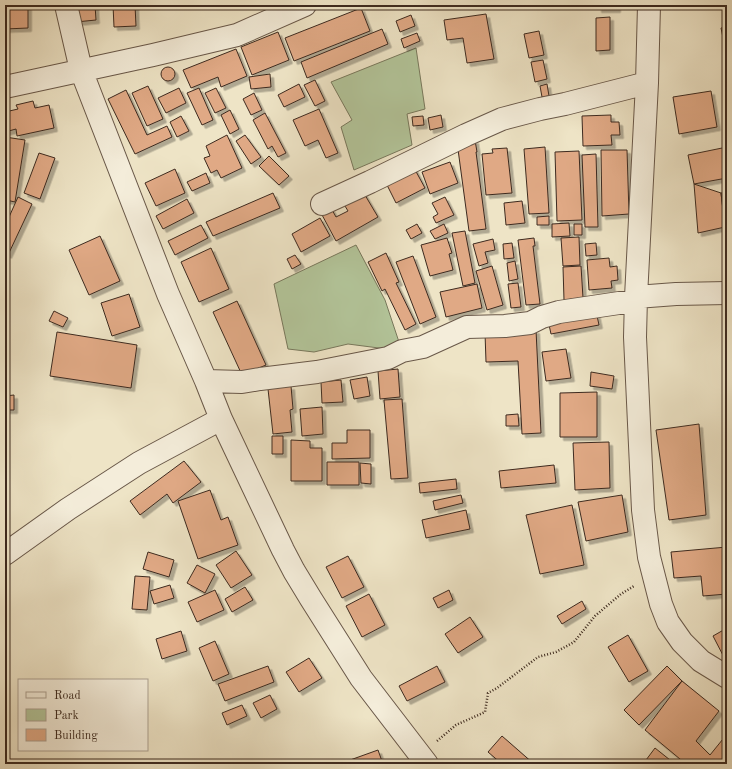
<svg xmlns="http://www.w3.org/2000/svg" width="732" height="769" font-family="'Old Standard TT',serif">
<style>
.green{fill:#b3c59a;stroke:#78785c}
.building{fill:#e0a985;stroke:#3d2a1f;filter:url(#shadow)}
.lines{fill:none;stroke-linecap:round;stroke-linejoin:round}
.minor-casing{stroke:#695849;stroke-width:24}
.path{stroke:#3d2a1f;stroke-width:2.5;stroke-dasharray:1 2;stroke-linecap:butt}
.minor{stroke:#f4edda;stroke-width:22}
</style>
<defs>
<filter id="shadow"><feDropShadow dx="3.5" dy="3.5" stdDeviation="0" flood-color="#0004"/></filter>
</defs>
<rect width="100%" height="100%" fill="#eee4c6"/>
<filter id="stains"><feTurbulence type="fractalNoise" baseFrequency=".005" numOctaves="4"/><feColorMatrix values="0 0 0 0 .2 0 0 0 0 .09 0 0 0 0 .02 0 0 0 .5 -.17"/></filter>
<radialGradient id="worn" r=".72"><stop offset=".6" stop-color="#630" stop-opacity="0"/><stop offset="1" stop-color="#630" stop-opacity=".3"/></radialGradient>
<!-- green -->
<path class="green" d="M416,48L425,109L407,114L412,145L354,170L341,127L352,120L331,82Z
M356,245L385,300L402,351L348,344L314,352L288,349L274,284Z"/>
<!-- building -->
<path class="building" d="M5,5H28V28L5,29Z
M75,5H95L96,20L76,22Z
M113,5H135L136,26L114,27Z
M598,5H617V9H598Z
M361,8L370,31L294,61L285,38Z
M486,14L494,59L467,63L463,38L447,40L444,20Z
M411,15L415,26L400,32L396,21Z
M610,17V50L596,51V18Z
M727,27V57L721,28Z
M382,29L388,44L307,78L301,62Z
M539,31L544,55L529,58L524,34Z
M278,32L289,60L252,75L241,47Z
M417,33L420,41L404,48L401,39Z
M236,49L247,76L221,87L218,77L191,88L183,70Z
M543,60L547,79L535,82L531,62Z
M161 74a7 7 0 1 1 14 0a7 7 0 1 1-14 0Z
M270,74L271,87L251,89L249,77Z
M315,80L325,101L315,106L304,85Z
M299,84L305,97L284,107L278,95Z
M547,84L549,96L542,97L540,86Z
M148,86L163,119L147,126L132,93Z
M179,88L186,103L166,113L158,98Z
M199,88L213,120L202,125L187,93Z
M216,88L226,108L215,113L205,93Z
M126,90L147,135L167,126L172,137L135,154L108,99Z
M711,91L717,127L679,134L673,97Z
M254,93L262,110L251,115L243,99Z
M33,101L35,108L49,105L54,128L17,136L16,129L5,132V112L18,109L16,105Z
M319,109L338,153L326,158L318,140L305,146L293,120Z
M230,110L239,129L230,134L221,115Z
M265,113L286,153L278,157L272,146L268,149L253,120Z
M441,115L443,127L430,130L428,118Z
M611,115V122H619L620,135H611L612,145L583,146L582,116Z
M181,116L189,131L177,137L170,122Z
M423,116L424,125L413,126L412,117Z
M227,135L242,168L221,178L217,170L211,173L204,158L210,156L206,146Z
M245,135L261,157L251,164L236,141Z
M5,137L25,140L15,202L6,200L5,205Z
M475,140L477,152H476L486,229L469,231L457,142Z
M545,147L549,213L529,214L524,149Z
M727,147V178L694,184L688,155Z
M507,148L512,193L486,195L482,154L493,153L492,149Z
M601,150H627L629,214L602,216Z
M579,151L582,220L557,221L555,152Z
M39,153L55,158L40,199L24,193Z
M596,154L598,227H585L582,155Z
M269,156L289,176L279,185L259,166Z
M450,162L458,183L430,194L422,172Z
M413,166L425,188L396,203L386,183Z
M175,169L185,193L156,206L145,183Z
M206,173L210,183L192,191L187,182Z
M694,184L721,193L725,227L698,233Z
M362,190L378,217L336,241L321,213L331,208L336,217L348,211L342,201Z
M727,192V245L721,193Z
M273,193L280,208L213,236L206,222Z
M18,197L32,204L8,255L5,253V226Z
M445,197L454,215L436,223L433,217L438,214L432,203Z
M187,199L194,213L163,229L156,216Z
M522,201L525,223L506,225L504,203Z
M549,216V225H537V217Z
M320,218L330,236L301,252L292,234Z
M569,223L570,236L552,237V224Z
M417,224L422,233L411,239L406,230Z
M444,224L448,233L435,239L430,231Z
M574,224H582V235H574Z
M201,225L208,238L175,255L168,241Z
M465,231L475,283L463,286L452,233Z
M100,236L120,281L89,295L69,250Z
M579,237L580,265L563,266L561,238Z
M447,238L452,253L449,254L453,270L430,276L421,245Z
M534,238L535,246H533L540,304L526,305L518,240Z
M493,239L495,250L485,252L488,263L479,266L473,244Z
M512,243L514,258L504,259L503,244Z
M596,243L597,255L586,256L585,244Z
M211,248L229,289L199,302L181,262Z
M386,253L399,282L396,283L416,324L405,330L385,289L382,291L368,262Z
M295,255L301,264L292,269L287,259Z
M413,256L436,317L420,324L396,262Z
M609,258L610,267L617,266L618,280L611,281L612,288L589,290L587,260Z
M515,261L518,279L509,281L507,263Z
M492,266L503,305L487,310L476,271Z
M581,266L583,298L564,300L563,267Z
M518,283L521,307L511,308L508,284Z
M477,284L482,308L446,317L440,292Z
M129,294L140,327L112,336L101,303Z
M237,301L266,365L242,375L213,312Z
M54,311L68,318L63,327L49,321Z
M596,311L599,325L551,334L548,320Z
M536,330L541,433L522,434L518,361L486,362L485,333Z
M57,332L137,345L131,388L50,376Z
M566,349L571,378L546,381L542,352Z
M398,369L400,397L380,399L378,371Z
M591,372L614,376L612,389L590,386Z
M367,377L370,396L354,399L350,380Z
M341,380L343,402L322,403L321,382Z
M291,386L293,409L290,410L292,432L273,434L268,389Z
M597,392V437H560V393Z
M14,395V410H5V396Z
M402,399L408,478L391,479L384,400Z
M322,407L323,434L302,436L300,409Z
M518,414L519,426H506V415Z
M699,424L706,515L669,520L656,430Z
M347,430H370V458L332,459V443H347Z
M272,436H283V454H272Z
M291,440L310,441V448H322V481H291Z
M609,442L610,488L575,490L573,443Z
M184,461L201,482L173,503L167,494L140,515L130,501Z
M327,462H359V485H327Z
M360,463L371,464V484L361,483Z
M554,465L556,483L501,488L499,471Z
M456,479L457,489L420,493L419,483Z
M210,490L221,520L228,517L238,545L198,559L178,501Z
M461,495L463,503L435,510L433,501Z
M622,495L628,532L586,541L578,502Z
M572,505L584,565L540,574L526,515Z
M466,510L470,529L426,538L422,520Z
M727,547V594L703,596L701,576L674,578L671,552Z
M236,551L252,575L231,588L216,565Z
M148,552L174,560L169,577L143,569Z
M348,556L364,587L342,598L326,567Z
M197,565L215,574L205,593L187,583Z
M135,576L150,577L147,610L132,609Z
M170,585L174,598L154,604L150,591Z
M245,587L253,600L232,612L225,599Z
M215,590L224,610L197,622L188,602Z
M449,590L453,600L438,608L433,598Z
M369,594L385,625L362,637L346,606Z
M582,601L586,609L562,624L557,616Z
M470,617L483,637L458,653L445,634Z
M727,628V663L713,636Z
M181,631L187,651L162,659L156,639Z
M628,635L648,671L629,682L608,647Z
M215,641L229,674L213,681L199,648Z
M309,658L322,678L299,692L286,672Z
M268,666L274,682L225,701L218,684Z
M437,666L445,682L407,701L399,686Z
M667,666L682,681L639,725L624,710Z
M682,681L719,711L696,741L710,755L727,734V764H686L645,730Z
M270,695L277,709L261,718L253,703Z
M242,705L247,716L227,725L222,713Z
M502,736L534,764H502L488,752Z
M655,748L675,764H643Z
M378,750L383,764H339Z"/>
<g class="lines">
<defs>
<path id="minor" d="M66,5L81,70L168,294L206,381L221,419L283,550L294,571L311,599L361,678L427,764
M649,5L647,83L636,297L635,337L643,510L649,557L661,604L668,622L682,642L701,661L727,677
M5,87L153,55L237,35L305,5
M322,204L370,182L466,135L502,119L540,109L565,104L647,83
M636,297L676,294L727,293
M206,381L242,382L260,379L317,372L388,358L402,351L423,347L467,327L505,326L530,323L542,317L559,312L619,303H636
M5,554L68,509L139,463L221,419"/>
</defs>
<!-- minor casing -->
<use href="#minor" class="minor-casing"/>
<!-- path -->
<path class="path" d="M437,741L456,725L485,712L488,693L497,688L538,657L556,652L574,642L595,616L621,594L634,586"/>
<!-- minor -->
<use href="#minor" class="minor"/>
</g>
<!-- margin -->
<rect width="732" height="769" fill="none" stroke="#eee4c6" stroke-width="20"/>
<rect x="6" y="6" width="720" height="757" fill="none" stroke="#3d2a1f" stroke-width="2"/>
<rect x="10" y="10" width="712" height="749" fill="none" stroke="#3d2a1f"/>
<!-- legend -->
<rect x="18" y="679" width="130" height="72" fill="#f4edda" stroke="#ab9f8f"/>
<rect x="26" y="692" width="20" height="6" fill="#f4edda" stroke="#ab9f8f"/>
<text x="54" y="699" font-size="12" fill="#3d2a1f">Road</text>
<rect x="26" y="709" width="20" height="12" fill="#b3c59a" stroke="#ab9f8f"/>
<text x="54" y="719" font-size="12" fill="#3d2a1f">Park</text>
<rect x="26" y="729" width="20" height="12" fill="#e0a985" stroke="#ab9f8f"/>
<text x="54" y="739" font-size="12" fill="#3d2a1f">Building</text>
<rect width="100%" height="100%" filter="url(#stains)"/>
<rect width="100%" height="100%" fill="url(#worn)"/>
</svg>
